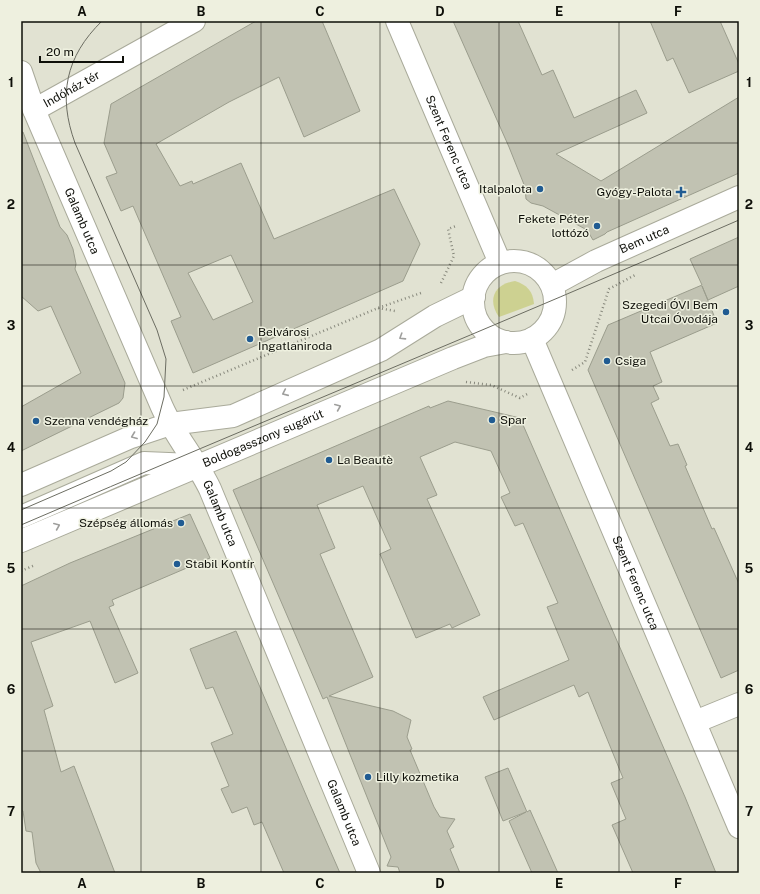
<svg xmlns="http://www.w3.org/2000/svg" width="760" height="894" font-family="'Public Sans',sans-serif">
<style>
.green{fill:#cdd191}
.building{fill:#c1c2b2;stroke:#9b9d8d;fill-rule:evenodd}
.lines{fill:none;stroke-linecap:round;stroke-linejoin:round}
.minor-casing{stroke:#a9aa9a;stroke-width:24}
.path{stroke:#87887c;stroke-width:2.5;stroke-dasharray:1 3;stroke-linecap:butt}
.minor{stroke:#fff;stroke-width:22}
.tram{stroke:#6c6d62;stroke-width:1}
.oneway{stroke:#9f9f9d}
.grid{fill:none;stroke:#0e0f09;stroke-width:1;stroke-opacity:0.55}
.poi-dot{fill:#205b92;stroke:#eef0df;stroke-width:1.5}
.labels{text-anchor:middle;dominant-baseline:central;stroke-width:3;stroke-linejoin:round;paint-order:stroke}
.street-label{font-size:12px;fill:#0e0f09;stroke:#eef0df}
.poi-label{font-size:12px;fill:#0e0f09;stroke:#eef0df;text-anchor:start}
.neatline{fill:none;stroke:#0e0f09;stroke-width:1.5}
.grid-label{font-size:13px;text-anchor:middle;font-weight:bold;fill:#0e0f09}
</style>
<rect width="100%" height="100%" fill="#e1e2d2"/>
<!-- green -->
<path class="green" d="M515,281C527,285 533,291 534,304L499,317C487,300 494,284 515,281Z"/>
<!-- building -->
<path class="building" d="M256,21H322L360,111L304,137L279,77L229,102L156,144L180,186L192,181L193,184L241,163L274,239L394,189L420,244L403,281L193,373L171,321L181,317L133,206L121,211L106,177L117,173L104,143L111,104ZM231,255L253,302L213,320L188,273Z
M453,21H518L542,75L553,70L574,118L636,90L647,113L556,154L601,181L739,97V173L607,232L605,234L593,240L587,230L543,206L531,203L526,199L525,187L509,147Z
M650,21H720L739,64V71L689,93L673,58L667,61Z
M21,132H23L60,227L67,235L73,249L76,264L75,269L125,383L123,398L119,403L21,451V407L81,373L51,306L38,311L21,296Z
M739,237V286L708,300L702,286L717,323L650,352L662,382L653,386L659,399L651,403L670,446L678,444L687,465L685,466L712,529L714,528L739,584V670L721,678L588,370L608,325L702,285L690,259Z
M448,401L520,418L685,797L716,873H633L612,825L626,819L611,783L623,778L588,692L579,697L574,685L494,720L483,697L569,660L547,607L558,603L523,523L515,526L501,497L510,493L491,451L455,442L420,457L437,495L427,499L480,615L452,628L450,624L416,638L380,554L391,549L363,486L317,505L335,548L320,554L373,677L329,696L393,711L411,720L407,737L412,749L410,750L434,807L440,817L455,819L447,831L454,847L450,849L460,873H400L398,867L387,866L391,857L327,697L323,699L233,490L429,406L430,408Z
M190,514L210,558L112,600L114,605L109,607L138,673L115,683L90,621L31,642L53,706L44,710L61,772L74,766L115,873H41L36,863L32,832L26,831L23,811L21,810V586L70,563Z
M236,631L309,802L340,873H284L262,822L254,825L247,807L232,813L221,789L229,786L211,743L233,734L213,687L206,689L190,649Z
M508,768L527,812L530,810L558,873H532L509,821L526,812L503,821L485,777Z"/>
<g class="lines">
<defs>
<g id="minor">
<path id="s1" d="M397,21L500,263"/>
<path id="s2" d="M21,72L34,110L162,407C175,436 196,460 210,489L369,873"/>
<path id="s3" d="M34,110L194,21"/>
<circle cx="514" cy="302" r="41"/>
<path id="s4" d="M552,285L596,261L739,197"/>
<path id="s5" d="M532,339L739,827"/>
<path d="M21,485L131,437L170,424L233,416L381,350L435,316L474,297"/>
<path d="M21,517L144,463L193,465"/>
<path id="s6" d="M21,541L453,358L484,346L506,342"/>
<path d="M695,722L739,704"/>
</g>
</defs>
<!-- minor casing -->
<use href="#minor" class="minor-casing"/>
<!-- path -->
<path class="path" d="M441,283L454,256L448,229L456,226
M378,308L395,311
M572,370L585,362L609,289L635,275
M466,382L491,385L520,398L529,393
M183,390L378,308L421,293
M21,571L35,565"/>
<!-- minor -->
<use href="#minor" class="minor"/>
<!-- tram -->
<path class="tram" d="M21,510L111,471L126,462L145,442L157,424L164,397L166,359L157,330L75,143C58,96 65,57 102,21
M21,525C260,422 501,324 739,220"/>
</g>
<!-- one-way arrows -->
<defs><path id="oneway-chevron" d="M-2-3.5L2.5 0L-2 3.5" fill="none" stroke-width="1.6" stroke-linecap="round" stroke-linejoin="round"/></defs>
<g class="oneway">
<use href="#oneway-chevron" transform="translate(402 337) rotate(148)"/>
<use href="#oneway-chevron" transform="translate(285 393) rotate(156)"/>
<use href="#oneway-chevron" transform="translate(338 407) rotate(-23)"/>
<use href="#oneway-chevron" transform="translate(134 436) rotate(159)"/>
<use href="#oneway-chevron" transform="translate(57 526) rotate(-23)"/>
</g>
<!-- grid -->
<path class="grid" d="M141,21V873M261,21V873M380,21V873M499,21V873M619,21V873M21,143H739M21,265H739M21,386H739M21,508H739M21,629H739M21,751H739"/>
<!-- markers -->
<g class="poi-dot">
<circle cx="540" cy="189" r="4"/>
<path d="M679 186h4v4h4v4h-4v4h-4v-4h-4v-4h4z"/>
<circle cx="597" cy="226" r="4"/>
<circle cx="726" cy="312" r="4"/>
<circle cx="250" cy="339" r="4"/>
<circle cx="607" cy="361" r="4"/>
<circle cx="492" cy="420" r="4"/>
<circle cx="36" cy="421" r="4"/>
<circle cx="329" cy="460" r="4"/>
<circle cx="181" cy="523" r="4"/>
<circle cx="177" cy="564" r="4"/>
<circle cx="368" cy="777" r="4"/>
</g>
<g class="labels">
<!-- street labels -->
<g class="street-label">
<text stroke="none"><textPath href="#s3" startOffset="43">Indóház tér</textPath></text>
<text stroke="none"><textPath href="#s1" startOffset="132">Szent Ferenc utca</textPath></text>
<text stroke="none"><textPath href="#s2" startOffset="161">Galamb utca</textPath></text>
<text stroke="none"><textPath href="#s4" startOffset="103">Bem utca</textPath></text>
<text stroke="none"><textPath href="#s6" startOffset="263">Boldogasszony sugárút</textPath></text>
<text stroke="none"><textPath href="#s2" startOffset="485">Galamb utca</textPath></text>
<text stroke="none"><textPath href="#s5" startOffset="265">Szent Ferenc utca</textPath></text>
<text stroke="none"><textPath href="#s2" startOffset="809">Galamb utca</textPath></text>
</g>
<!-- poi labels -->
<g class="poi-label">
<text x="532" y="189" text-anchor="end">Italpalota</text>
<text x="672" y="192" text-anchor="end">Gyógy-Palota</text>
<text x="589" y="219" text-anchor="end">Fekete Péter<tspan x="589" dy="14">lottózó</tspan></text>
<text x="718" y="305" text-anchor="end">Szegedi ÓVI Bem<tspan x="718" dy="14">Utcai Óvodája</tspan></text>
<text x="258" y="332">Belvárosi<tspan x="258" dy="14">Ingatlaniroda</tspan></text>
<text x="615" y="361">Csiga</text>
<text x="500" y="420">Spar</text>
<text x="44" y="421">Szenna vendégház</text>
<text x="337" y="460">La Beautè</text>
<text x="173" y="523" text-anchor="end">Szépség állomás</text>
<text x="185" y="564">Stabil Kontír</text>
<text x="376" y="777">Lilly kozmetika</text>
</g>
</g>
<!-- border -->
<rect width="760" height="894" fill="none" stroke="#eef0df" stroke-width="44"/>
<!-- scale -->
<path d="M40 56v6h83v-6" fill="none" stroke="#0e0f09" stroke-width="2"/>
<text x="46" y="56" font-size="12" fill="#0e0f09" stroke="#eef0df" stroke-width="3" paint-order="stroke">20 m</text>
<rect x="22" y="22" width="716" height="850" class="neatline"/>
<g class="grid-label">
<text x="82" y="16">A</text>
<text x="201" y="16">B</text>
<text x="320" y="16">C</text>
<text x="440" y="16">D</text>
<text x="559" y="16">E</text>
<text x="678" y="16">F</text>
<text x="11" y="87">1</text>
<text x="749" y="87">1</text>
<text x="11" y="209">2</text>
<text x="749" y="209">2</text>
<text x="11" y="330">3</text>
<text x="749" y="330">3</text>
<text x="11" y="452">4</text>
<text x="749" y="452">4</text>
<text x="11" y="573">5</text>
<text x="749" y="573">5</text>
<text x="11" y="694">6</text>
<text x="749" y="694">6</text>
<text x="11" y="816">7</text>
<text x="749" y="816">7</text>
<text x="82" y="888">A</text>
<text x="201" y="888">B</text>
<text x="320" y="888">C</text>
<text x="440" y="888">D</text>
<text x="559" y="888">E</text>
<text x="678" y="888">F</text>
</g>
</svg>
